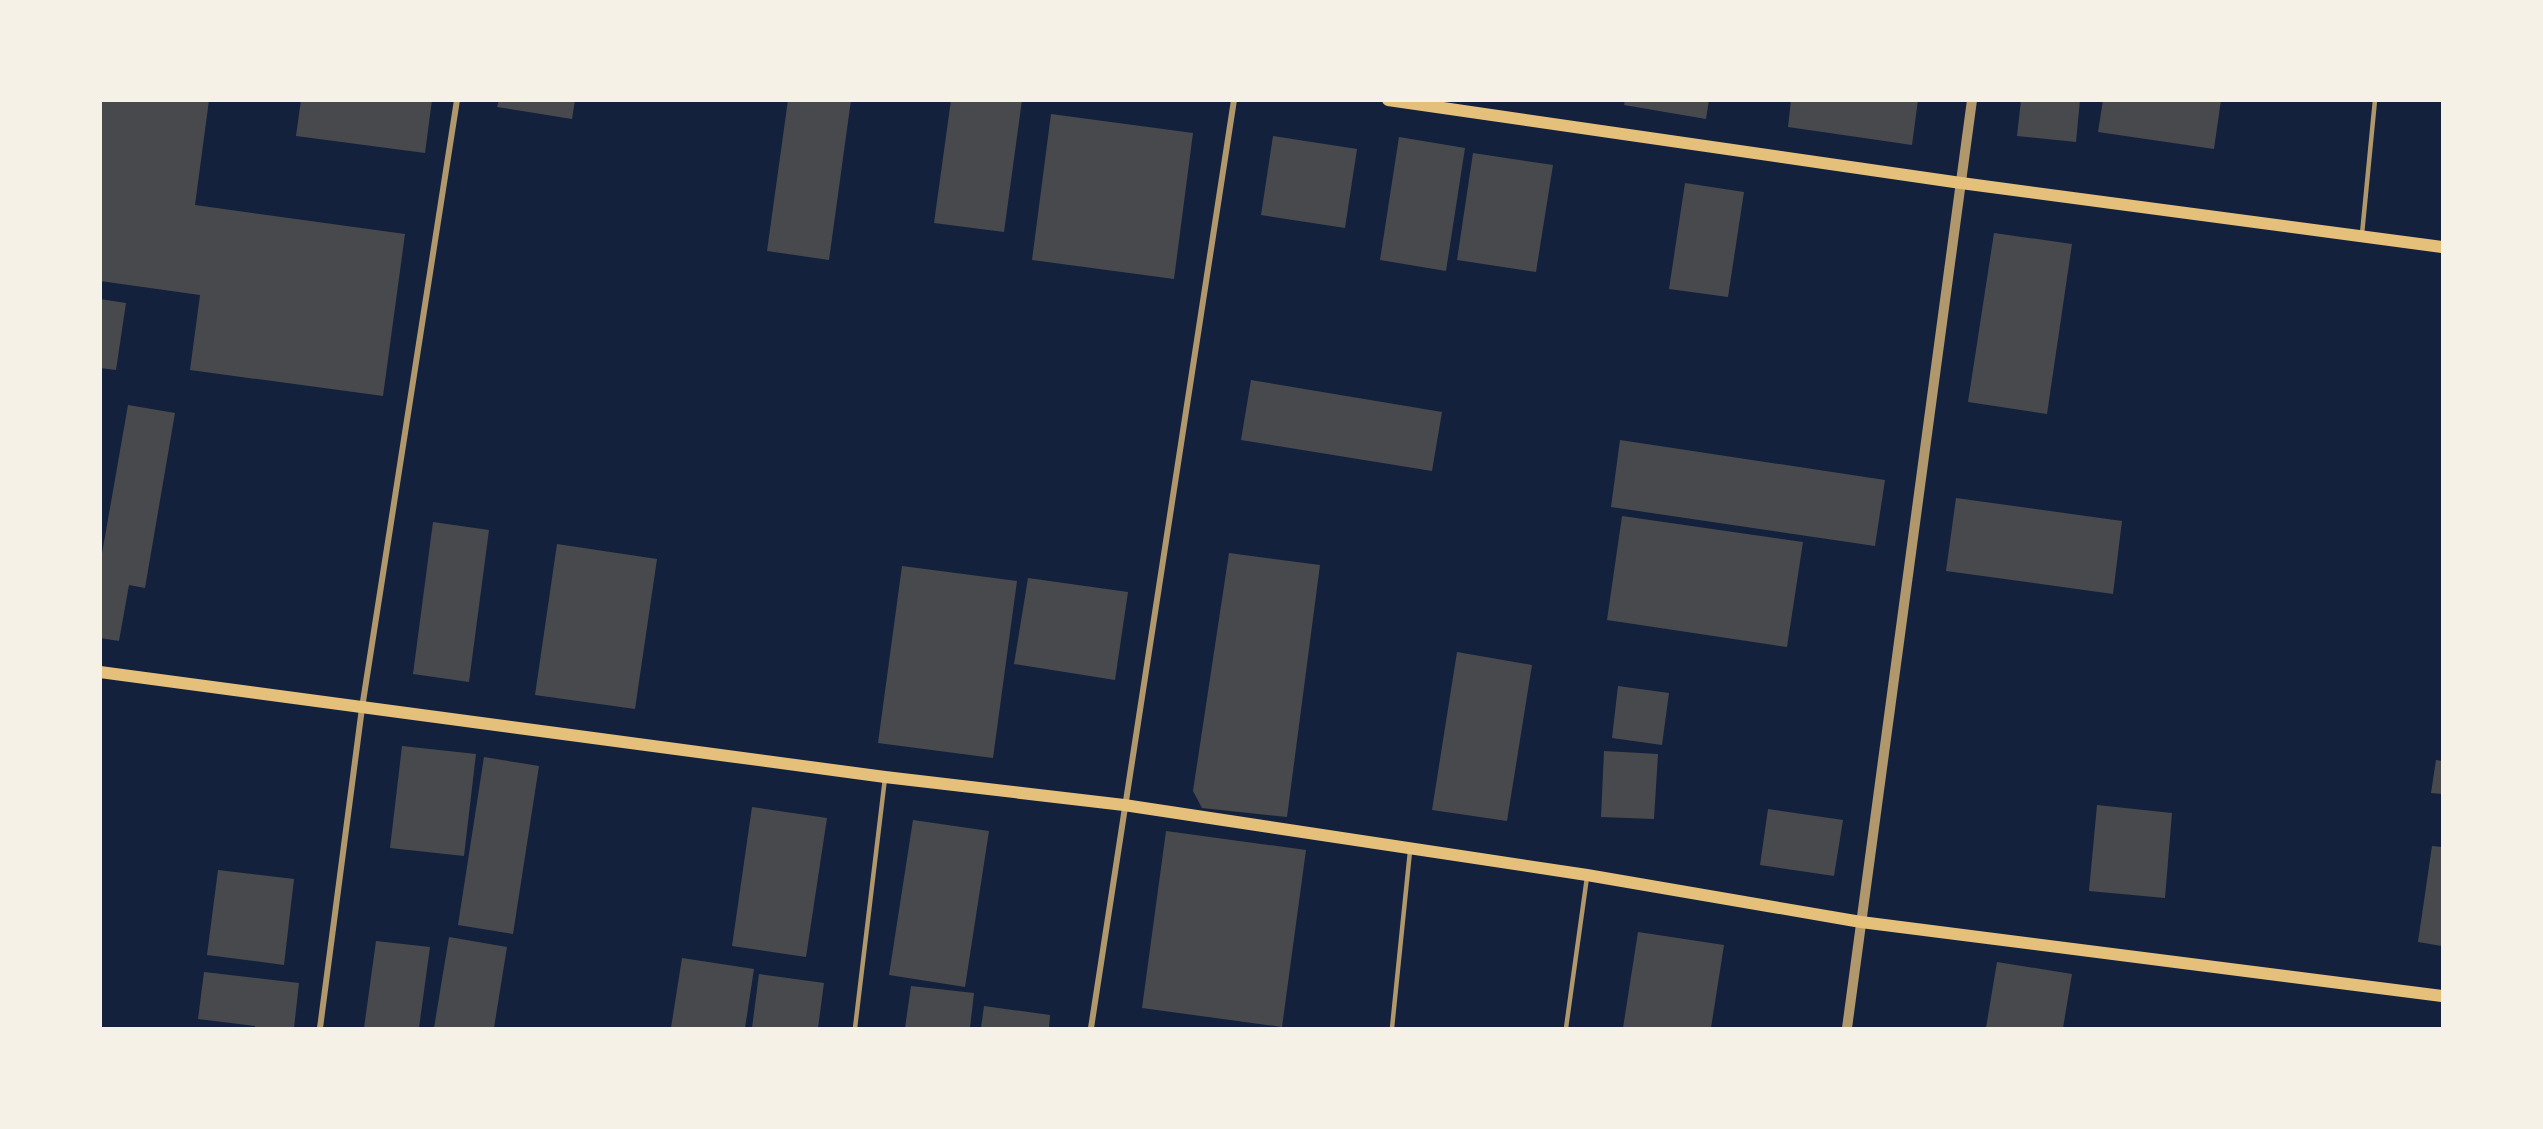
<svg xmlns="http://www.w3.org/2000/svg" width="2543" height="1129" font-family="Figtree,sans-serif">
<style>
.building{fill:#48494c}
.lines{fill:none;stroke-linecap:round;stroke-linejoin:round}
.service{stroke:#b1986c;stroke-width:4.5}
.minor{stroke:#b1986c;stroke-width:6}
.tertiary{stroke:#b1986c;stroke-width:10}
.secondary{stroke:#e5c07b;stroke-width:12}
</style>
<rect width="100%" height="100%" fill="#14213d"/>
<!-- building -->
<path class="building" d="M100,100H209L195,205L405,234L383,396L190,370L200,295L100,281Z
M301,100H432L425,153L296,136Z
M499,100H575L572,119L497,107Z
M788,100H851L829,260L767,251Z
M951,100H1022L1004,232L934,223Z
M1625,100H1709L1706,119L1624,105Z
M1791,100H1918L1912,145L1788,127Z
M2021,100H2080L2076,142L2017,136Z
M2103,100H2221L2214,149L2098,132Z
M1051,114L1193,133L1174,279L1032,260Z
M1273,136L1357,149L1345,228L1261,215Z
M1399,137L1465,148L1446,271L1380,260Z
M1473,153L1553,165L1536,272L1457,260Z
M1685,183L1744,192L1728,297L1669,289Z
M1994,233L2072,244L2047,414L1968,402Z
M100,299L126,303L116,370L100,368Z
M1251,380L1442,412L1432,471L1241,440Z
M128,405L175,413L145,588L129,585L119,641L100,638V565Z
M1620,440L1885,480L1875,546L1611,507Z
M1956,498L2122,521L2113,594L1946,571Z
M1622,516L1803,542L1787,647L1607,620Z
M433,522L489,530L469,682L413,674Z
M557,544L657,559L635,709L535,695Z
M1229,553L1320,565L1287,817L1202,808L1193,791Z
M902,566L1017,581L993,758L878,743Z
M1028,578L1128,592L1115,680L1014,664Z
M1457,652L1532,665L1507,821L1432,810Z
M1618,686L1669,693L1662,745L1612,738Z
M402,746L476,754L464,856L390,848Z
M1604,751L1658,754L1654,819L1601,817Z
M484,757L539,766L513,934L458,925Z
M2436,760L2442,761V794L2431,793Z
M2097,805L2172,813L2165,898L2089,891Z
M752,807L827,818L806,957L732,946Z
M1768,809L1843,820L1834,876L1760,865Z
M913,820L989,831L965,987L889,975Z
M1166,831L1306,850L1282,1027L1142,1008Z
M2432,846L2442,847V946L2418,942Z
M218,870L294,879L284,965L207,955Z
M1638,932L1724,945L1711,1028H1623Z
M449,937L507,947L494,1028H434Z
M376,941L430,947L419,1028H364Z
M682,958L754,969L745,1028H671Z
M1997,962L2072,974L2063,1028H1986Z
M204,972L299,983L294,1028H255V1026L198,1019Z
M759,974L824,983L818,1028H752Z
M911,986L974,993L970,1028H905Z
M984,1006L1050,1015L1049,1028H981Z"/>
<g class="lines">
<!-- service -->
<path class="service" d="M2362,234L2375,100
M855,1028L885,778
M1392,1028L1410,851
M1566,1028L1587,877"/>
<!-- minor -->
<path class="minor" d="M320,1028L362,708L457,100
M1091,1028L1234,100"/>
<!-- tertiary -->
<path class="tertiary" d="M1847,1028L1972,100"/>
<!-- secondary -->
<path class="secondary" d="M1388,100L1961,183L2442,247
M100,672L885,777L1124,805L1587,875L1861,922L2442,996"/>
</g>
<!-- border -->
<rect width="2543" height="1129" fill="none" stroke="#f6f1e7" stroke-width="204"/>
</svg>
